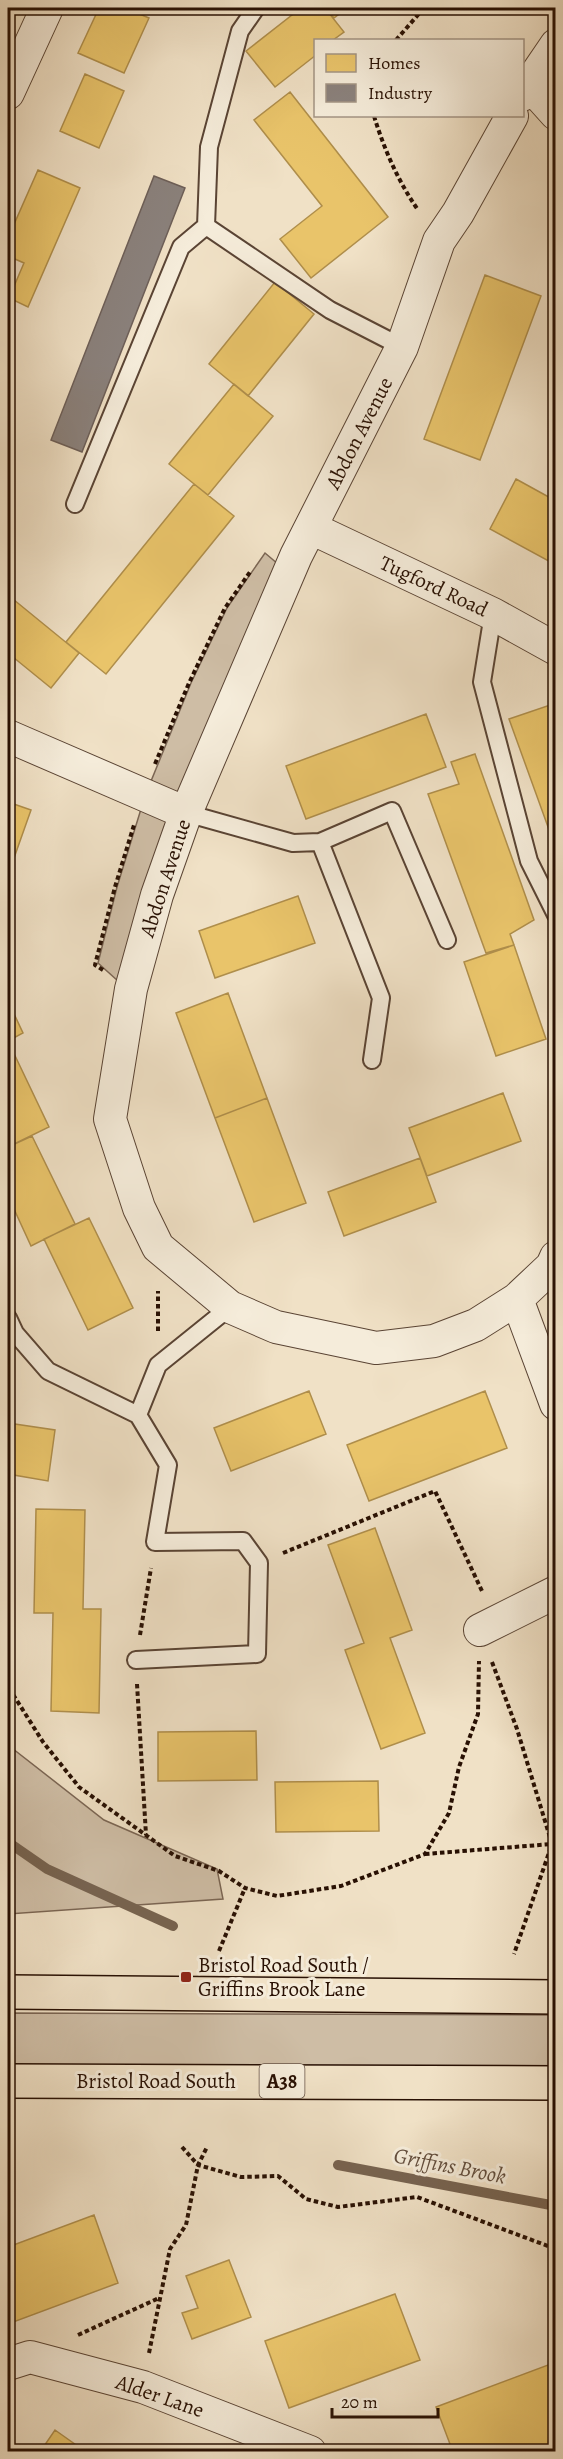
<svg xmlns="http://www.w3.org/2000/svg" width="563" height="2459" font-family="Alegreya,serif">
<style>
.green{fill:#cebda5;stroke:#7b6654;stroke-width:1.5}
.homes{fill:#e9c46a;stroke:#af8e4b;stroke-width:1.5}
.industry{fill:#8a817c;stroke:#6d5f58;stroke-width:1.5}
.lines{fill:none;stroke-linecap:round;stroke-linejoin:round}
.stream{stroke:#776350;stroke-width:10}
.service-casing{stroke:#5a4434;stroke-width:20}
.minor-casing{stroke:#5a4434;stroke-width:34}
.trunk-casing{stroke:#281003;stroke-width:36}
.path{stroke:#281003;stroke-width:4;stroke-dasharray:4.5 3;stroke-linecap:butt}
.service{stroke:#f5ecda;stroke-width:16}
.minor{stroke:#f5ecda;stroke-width:32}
.trunk{stroke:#f0e1c6;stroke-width:33}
.poi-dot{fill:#8f2418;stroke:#f5ecda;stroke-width:2}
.labels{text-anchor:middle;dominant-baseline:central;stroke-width:6;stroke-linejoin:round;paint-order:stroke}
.shield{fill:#f5ecda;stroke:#665244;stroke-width:1.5}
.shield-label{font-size:20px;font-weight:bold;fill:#281003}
.street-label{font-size:21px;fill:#281003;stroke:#f5ecda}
.poi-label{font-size:21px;fill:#281003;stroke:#f5ecda;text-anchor:start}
.water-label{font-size:22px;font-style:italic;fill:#634e3d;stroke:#f5ecda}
</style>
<rect width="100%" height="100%" fill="#f0e1c6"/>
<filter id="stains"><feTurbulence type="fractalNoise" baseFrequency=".00333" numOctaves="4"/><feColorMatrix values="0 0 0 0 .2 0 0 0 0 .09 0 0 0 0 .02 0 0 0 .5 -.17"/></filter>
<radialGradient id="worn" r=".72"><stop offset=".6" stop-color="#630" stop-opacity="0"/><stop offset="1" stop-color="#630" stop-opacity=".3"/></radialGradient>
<!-- green -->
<path class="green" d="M265,553L285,570L185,810L147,791L191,683L227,608Z
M145,796L183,814L118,981L98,963L117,887Z
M8,1745L104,1820L217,1869L223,1899L8,1914Z
M8,2013L555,2015V2070L8,2067Z"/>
<!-- homes -->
<path class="homes" d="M99,8H125L149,18L124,73L78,53Z
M301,8H325L344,32L333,40H316V55L275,87L246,51Z
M325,8H347L334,18Z
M85,74L124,91L99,148L60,131Z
M290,92L388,217L311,278L280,239L322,206L254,120Z
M38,170L80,188L28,307L9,298L24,263L8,256V238Z
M485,275L541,296L480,460L424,439Z
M275,282L314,314L248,396L209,364Z
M234,384L273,416L208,495L169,464Z
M516,479L556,501V565L490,529Z
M194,484L234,516L106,674L66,642Z
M8,595L79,653L51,688L8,653Z
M556,703V849L509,719Z
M426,714L446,767L306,819L286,766Z
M475,754L534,920L510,934L514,945L486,953L428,794L459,784L451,762Z
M8,802L31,810L8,875Z
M298,896L315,943L215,978L199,931Z
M514,945L546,1039L496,1056L464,962Z
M228,993L267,1098L215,1118L176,1013Z
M8,1001L23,1033L8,1041Z
M8,1041L49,1127L8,1147Z
M503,1093L521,1141L427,1176L409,1128Z
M267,1098L306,1203L254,1222L215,1118Z
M32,1136L75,1224L31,1246L8,1196V1147Z
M420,1158L436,1202L344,1236L328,1192Z
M89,1218L133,1308L88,1330L44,1239Z
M309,1391L326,1434L231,1471L214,1428Z
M485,1391L507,1448L369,1501L347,1445Z
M8,1423L55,1430L48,1481L8,1474Z
M36,1509L85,1510L83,1609H101L99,1713L51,1711L53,1613H34Z
M375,1528L412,1630L390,1638L425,1733L381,1749L345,1650L364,1643L328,1545Z
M256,1731L257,1780L158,1781V1732Z
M378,1781L379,1831L276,1832L275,1782Z
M94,2215L118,2283L8,2324V2247Z
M229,2260L251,2317L192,2339L182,2313L198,2308L186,2276Z
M395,2294L420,2360L289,2408L265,2341Z
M556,2362V2441L528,2452H453L436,2407Z
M55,2430L86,2452H40Z"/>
<!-- industry -->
<path class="industry" d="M154,176L185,188L82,452L51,440Z"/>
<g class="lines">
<!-- stream -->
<path class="stream" d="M8,1842L47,1869L173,1926
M338,2165L556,2206"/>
<defs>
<path id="service" d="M256,8L240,31L209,147L206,226L330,310L402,347
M75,504L181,247L206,226
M493,614L482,682L529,861L556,915
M186,813L293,843L320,842L392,811L447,940
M320,842L381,998L372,1060
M8,1318L15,1333L48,1371L138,1415
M136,1660L257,1654L259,1563L243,1541L155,1542L168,1465L138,1415L158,1365L230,1307"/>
<path id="minor" d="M529,84L556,114
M8,93L47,8
M522,95L556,45
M512,116L458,213L439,241L402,347L296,556L186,813L157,895L131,989L110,1119L139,1208L158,1247L230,1307L276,1327L376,1348L434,1341L476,1325L517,1299L552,1266L556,1257
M311,528L493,614L556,649
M8,736L186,813
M517,1299L556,1404
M480,1630L556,1592
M8,2364L30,2357L143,2387L310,2452"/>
<path id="trunk" d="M8,1992L556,1997
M8,2081L556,2083"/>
</defs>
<!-- service casing -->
<use href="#service" class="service-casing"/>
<!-- minor casing -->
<use href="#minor" class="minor-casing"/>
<!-- trunk casing -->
<use href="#trunk" class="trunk-casing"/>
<!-- path -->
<path class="path" d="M396,40L424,8
M374,116C384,149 398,181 418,210
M155,764L189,683L225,608L250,572
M103,970L95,965L115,887L134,825
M158,1331V1291
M283,1553L435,1491L482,1591
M140,1635L151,1568
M492,1662L517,1729L552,1844L514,1954
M8,1681L9,1688L43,1742L79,1787L175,1856L219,1871L245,1888L277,1896L341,1886L425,1854L449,1813L459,1767L478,1714L479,1661
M137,1684L146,1835
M425,1854L552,1844
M219,1951L245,1888
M182,2147L198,2165L241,2177L278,2176L306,2199L338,2207L417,2197L556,2249
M78,2335L159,2298
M149,2353L170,2249L186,2225L198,2165L207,2147"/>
<!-- service -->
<use href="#service" class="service"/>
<!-- minor -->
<use href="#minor" class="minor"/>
<!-- trunk -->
<use href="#trunk" class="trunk"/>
</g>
<!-- markers -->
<rect class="poi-dot" x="180" y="1971" width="12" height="12" rx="3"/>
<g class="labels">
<!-- shield labels -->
<rect class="shield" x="259.5" y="2064" width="45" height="34" rx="4.5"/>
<g class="shield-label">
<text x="282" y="2081">A38</text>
</g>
<!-- street labels -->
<g class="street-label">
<text transform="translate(359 433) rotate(-63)">Abdon Avenue</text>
<text transform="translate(434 586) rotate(25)">Tugford Road</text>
<text transform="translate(165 878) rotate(-72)">Abdon Avenue</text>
<text x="156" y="2081">Bristol Road South</text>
<text transform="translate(160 2396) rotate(19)">Alder Lane</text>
</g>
<!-- poi labels -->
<g class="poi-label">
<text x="198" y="1965">Bristol Road South /<tspan x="198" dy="24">Griffins Brook Lane</tspan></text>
</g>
<!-- water labels -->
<g class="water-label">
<text transform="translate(450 2166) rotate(11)">Griffins Brook</text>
</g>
</g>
<!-- margin -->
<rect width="563" height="2459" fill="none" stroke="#f0e1c6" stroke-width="30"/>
<rect x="9" y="9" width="545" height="2441" fill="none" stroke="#281003" stroke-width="3"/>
<rect x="15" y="15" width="533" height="2429" fill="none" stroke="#281003" stroke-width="1.5"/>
<!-- legend -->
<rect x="314" y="39" width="210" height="78" fill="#f5ecda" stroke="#a39484" stroke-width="1.5"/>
<rect x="326" y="54" width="30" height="18" fill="#e9c46a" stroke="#a39484" stroke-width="1.5"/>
<text x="368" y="69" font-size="18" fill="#281003">Homes</text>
<rect x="326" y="84" width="30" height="18" fill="#8a817c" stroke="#a39484" stroke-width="1.5"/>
<text x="368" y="99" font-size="18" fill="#281003">Industry</text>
<!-- scale -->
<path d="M332 2408v9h106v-9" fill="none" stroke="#281003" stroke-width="3"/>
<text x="341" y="2408" font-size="18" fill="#281003" stroke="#f5ecda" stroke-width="4.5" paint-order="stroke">20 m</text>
<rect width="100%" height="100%" filter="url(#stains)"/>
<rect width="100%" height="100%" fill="url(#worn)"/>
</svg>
